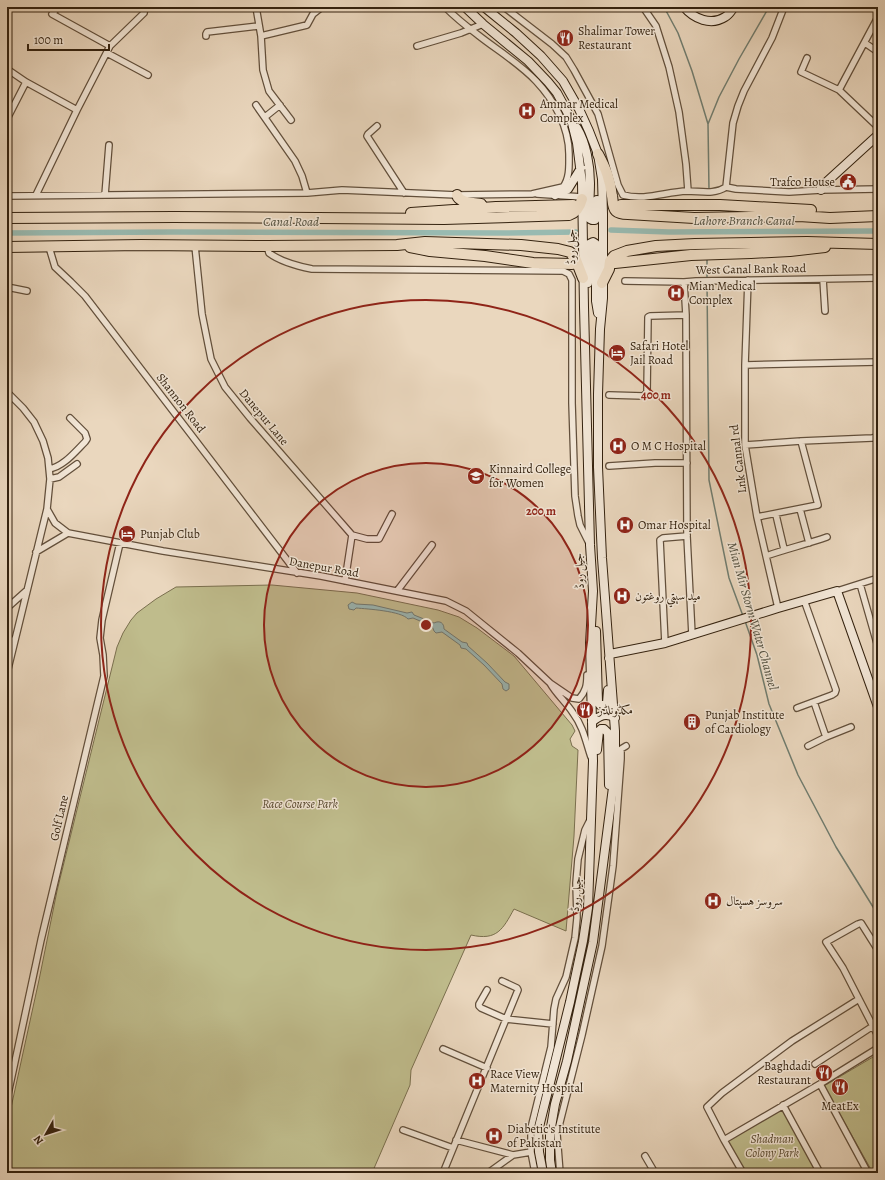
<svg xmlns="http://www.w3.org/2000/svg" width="885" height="1180" font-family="Alegreya,Amiri,serif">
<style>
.green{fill:#bfbc8c;stroke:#7a6f4e}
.water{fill:#98bab1;stroke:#707d70}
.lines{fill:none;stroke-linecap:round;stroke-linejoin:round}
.stream{stroke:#707d70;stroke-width:1.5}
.canal{stroke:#98bab1;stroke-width:5.5}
.street-casing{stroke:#624f3b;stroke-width:8}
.secondary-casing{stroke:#34220f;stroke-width:10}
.highway-casing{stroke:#34220f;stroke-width:12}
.street{stroke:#f1e5d5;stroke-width:5.5}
.secondary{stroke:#f1e5d5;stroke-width:8}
.highway{stroke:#ead7be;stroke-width:10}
.ring{fill:none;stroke:#8f2418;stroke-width:2}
.labels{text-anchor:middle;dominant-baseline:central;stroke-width:3;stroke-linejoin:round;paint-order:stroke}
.poi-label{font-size:12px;fill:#34220f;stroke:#f1e5d5;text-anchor:start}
.street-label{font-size:12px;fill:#34220f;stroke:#f1e5d5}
.park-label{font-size:12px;font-style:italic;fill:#57482e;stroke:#f1e5d5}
.water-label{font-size:13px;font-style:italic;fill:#525040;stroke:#f1e5d5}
.centre{fill:#8f2418;stroke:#f1e5d5;stroke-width:2}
.ring-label{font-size:12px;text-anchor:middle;font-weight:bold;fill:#8f2418;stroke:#f1e5d5;stroke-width:3;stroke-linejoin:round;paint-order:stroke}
</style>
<rect width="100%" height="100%" fill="#ead7be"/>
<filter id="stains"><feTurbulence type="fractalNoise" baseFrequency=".005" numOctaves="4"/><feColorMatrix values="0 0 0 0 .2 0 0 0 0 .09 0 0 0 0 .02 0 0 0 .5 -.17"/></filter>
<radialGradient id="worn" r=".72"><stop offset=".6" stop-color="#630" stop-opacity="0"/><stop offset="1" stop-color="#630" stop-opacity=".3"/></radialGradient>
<!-- green -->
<path class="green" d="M272,585L357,593L438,610L459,617L477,628L514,656L572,725L575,731L570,739L572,746L578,750L574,836L566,931L514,909C503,929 497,941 471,935L411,1070L410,1085L372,1173H7V1126L39,980L57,891L117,647L123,633L131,620L137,613L156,599L176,587Z
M873,1057L878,1058V1173H873L824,1086Z
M782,1109L816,1168L808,1173H746L727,1140Z"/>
<!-- water -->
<path class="water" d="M352,602L356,604L373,605L407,613L412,612L414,615L434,623C440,620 444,623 444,629L462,642L467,643L468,646L487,663L505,682L509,684V689L506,691L503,689L502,684L484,665L466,649L461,648L460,645L442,632L436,633L434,631L432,626L413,618L408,619C401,611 368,609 356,608L354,610L349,609L348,605Z"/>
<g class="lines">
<!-- stream -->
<path class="stream" d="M664,7L678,33L692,71L708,124L709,190
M708,124L719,97L739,59L769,7
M707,258V278
M707,282L709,480L729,578L743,616
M745,621L757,655L769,704L798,775L836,847L878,915"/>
<!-- canal -->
<path class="canal" d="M611,230L669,232L878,231
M7,233L174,232L506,233L576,232"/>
<defs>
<path id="street" d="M58,7L52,14L110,46
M256,7L261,36L263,70L269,91L291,120
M504,7L552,44L566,57L574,70L598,114L618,185L623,195C645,201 665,192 687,191C701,191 714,195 726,187
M643,7L656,26L669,67L679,112L686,164L688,191
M220,8L225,7
M206,36V34L207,32L259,26
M261,36L307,25L313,14L322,7
M865,43L878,52
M417,46L461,33L483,24
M107,53L148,75
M807,58L801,72L839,90L878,127
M7,69L26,82L77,110
M839,90L878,17
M256,105L295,161L302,176L307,193
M265,117L280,105
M7,119L26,82
M377,126L368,134L367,136L404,193
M726,187L733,123L738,106L744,91L772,38L784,7
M726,187L736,189L789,192L821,190L878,189
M537,194L582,197
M36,195L77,110L110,46L144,13L145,7
M105,195L109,145
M7,196L307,193L342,190L457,195L532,194L563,187C570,178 569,165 569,154C569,127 554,100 536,81C519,63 497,50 478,35C466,26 455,17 445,7
M195,246L202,314L211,359L225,387L250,418L352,535L345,581
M267,246L269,253C281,262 297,266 312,269L563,271L569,274L572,280V403L575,496L578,516L580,525L589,543
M49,247L55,267L71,282L85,296L297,573
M823,279L825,311
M748,280L745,365V445L757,517L778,608
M625,281L684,282L696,281L878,278
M684,282L686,315L687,536L692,635
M7,287L27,291
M745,365L878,362
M7,392L23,408L34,422L43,441L48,458L50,479L47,509L55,523L68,533L163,551L321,576L446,601L466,611L518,653L550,683
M609,395L644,396L647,392L648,317L650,316L686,315
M745,445L801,441L872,438L878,437
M609,466L655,463H687
M49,469C63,467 75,452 85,442L87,439L85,433L70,418
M50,479L59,477L77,464
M800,509L809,543
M776,515L784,549
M757,517L818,505L801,441
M352,535L367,539H379L392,514
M36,552L68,533
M766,556C786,549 807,544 827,537
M860,584L878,647
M397,591L432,545
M837,591L878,578
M7,608L26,591
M7,637L14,642
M665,643L660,540L663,538L687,536
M7,673L47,509
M587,675C587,685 586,691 579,699L572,698L550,683C556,694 566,702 573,713C583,726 586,742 591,757
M814,702L826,737
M797,708L832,695L835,693L836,690L804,600
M808,746L826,737L851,727
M878,950L861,923L858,924L826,942L843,968L878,1036
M487,990L479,1004V1006L481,1008L506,1019L553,1024
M443,1049L487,1068
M815,1064L873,1026
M820,1084L868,1173
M7,1099L41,940L104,676L103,655L100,638L102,620L120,543
M783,1105L819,1171
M403,1130L453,1148
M456,1140L513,1155
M724,1140L707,1107L722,1093L792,1041L859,999
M645,1156L655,1173
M390,1172L394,1173
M443,1173L518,990L517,988L502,981
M488,1173L513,1155L531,1152
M535,1173L531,1152V1128L551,1047L554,1009L556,999L566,977L575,938L577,918L576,883L578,859L585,830L590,820
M560,1173L557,1134L582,1035L602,946L613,866L621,759V749L626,746
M743,1173L724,1140L820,1084L878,1048"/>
<path id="secondary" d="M465,7L483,24L528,61L548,82L557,93L571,119L577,143L582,183L584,307L590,545L593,591L590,643L593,761L588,908L583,941L570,1002L538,1131L539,1152L543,1173
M484,7L516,33L541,56L563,81L579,109L589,131L598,154L602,179L603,214V298L600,329L598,394V467L602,558L615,731V772L593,942L567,1061L555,1104L550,1133V1160L552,1173
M684,7C694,19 711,26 725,17C729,15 731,11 734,7
M577,128C586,143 590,165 590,183C590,194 589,204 589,215L590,219L592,220H595L597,217V200
M821,190V187L878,135
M555,195L568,189L581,168
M588,283L589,244L593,242L596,244V301L598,313
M596,631L598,702L600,705H605L607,703L608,690
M609,658L610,654L665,643L778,608L837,591L878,707
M592,722C599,716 606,712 615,718
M597,750L599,731L601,729H604L608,733L609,785"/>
<path id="highway" d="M598,154C606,169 610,179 612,196C613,200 612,207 616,211C619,214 624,214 628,214L694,218L799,216L830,218L878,216
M457,195C459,203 473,203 481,204
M621,205H720L811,210
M411,213L496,207L573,205
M7,218L174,217L444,219L569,215C577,212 580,207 582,199
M7,247L141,245L267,246L397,245L425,242L521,245L558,249L570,252L576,260L583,278
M410,247L430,251L485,256L533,263L572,264
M615,263L691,255L751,253L790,251L825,247
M602,283L609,269L610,261L614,256L627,251L656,246L695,244L807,242L878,244"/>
</defs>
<!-- street casing -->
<use href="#street" class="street-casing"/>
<!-- secondary casing -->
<use href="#secondary" class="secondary-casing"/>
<!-- highway casing -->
<use href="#highway" class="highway-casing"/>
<!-- street -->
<use href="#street" class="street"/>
<!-- secondary -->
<use href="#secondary" class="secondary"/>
<!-- highway -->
<use href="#highway" class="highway"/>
</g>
<!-- distance rings -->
<circle cx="426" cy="625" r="162" fill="#8f2418" fill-opacity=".12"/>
<g class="ring">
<circle cx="426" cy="625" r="162"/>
<circle cx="426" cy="625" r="325"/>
</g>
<!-- icons -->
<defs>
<symbol id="restaurant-disc" viewBox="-11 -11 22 22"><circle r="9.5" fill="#8f2418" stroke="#f1e5d5"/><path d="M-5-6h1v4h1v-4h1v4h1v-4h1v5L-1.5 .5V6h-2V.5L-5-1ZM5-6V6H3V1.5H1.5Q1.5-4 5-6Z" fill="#fff"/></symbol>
<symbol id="hospital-disc" viewBox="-11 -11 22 22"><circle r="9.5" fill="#8f2418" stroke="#f1e5d5"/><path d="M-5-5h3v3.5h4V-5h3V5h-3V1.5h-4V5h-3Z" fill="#fff"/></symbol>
<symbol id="civic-disc" viewBox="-11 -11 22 22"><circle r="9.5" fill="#8f2418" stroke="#f1e5d5"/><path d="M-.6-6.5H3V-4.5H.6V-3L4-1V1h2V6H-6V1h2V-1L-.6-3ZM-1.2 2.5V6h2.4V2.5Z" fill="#fff"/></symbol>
<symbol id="hotel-disc" viewBox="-11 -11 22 22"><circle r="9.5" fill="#8f2418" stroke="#f1e5d5"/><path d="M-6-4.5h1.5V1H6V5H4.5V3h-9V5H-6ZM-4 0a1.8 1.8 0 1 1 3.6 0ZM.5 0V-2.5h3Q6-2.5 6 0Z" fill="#fff"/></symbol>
<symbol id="university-disc" viewBox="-11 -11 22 22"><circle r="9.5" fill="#8f2418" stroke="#f1e5d5"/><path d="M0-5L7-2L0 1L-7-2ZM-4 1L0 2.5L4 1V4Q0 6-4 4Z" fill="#fff"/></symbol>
<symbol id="building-disc" viewBox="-11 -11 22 22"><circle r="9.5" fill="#8f2418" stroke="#f1e5d5"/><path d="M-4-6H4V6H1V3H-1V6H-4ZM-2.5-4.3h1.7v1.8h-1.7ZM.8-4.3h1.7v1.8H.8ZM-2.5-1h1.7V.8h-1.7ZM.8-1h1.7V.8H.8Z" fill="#fff"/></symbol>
</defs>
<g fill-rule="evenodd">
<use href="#restaurant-disc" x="555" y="28" width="20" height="20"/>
<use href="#hospital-disc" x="517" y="101" width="20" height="20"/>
<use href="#civic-disc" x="838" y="172" width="20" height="20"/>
<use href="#hospital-disc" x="666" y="283" width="20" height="20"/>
<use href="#hotel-disc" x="607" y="343" width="20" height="20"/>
<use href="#hospital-disc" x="608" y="436" width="20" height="20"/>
<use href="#university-disc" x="466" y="466" width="20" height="20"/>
<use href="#hospital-disc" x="615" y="515" width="20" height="20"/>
<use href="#hotel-disc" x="117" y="524" width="20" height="20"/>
<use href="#hospital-disc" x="612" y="586" width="20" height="20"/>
<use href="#restaurant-disc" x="575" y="700" width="20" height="20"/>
<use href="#building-disc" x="682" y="712" width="20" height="20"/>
<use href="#hospital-disc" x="703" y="891" width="20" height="20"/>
<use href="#restaurant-disc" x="814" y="1063" width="20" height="20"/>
<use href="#hospital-disc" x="467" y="1071" width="20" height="20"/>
<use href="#restaurant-disc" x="830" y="1077" width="20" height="20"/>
<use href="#hospital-disc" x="484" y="1126" width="20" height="20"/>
</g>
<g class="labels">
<!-- poi labels -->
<g class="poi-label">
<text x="578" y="31">Shalimar Tower<tspan x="578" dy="14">Restaurant</tspan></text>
<text x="540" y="104">Ammar Medical<tspan x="540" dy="14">Complex</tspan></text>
<text x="835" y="182" text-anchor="end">Trafco House</text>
<text x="689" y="286">Mian Medical<tspan x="689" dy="14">Complex</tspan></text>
<text x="630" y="346">Safari Hotel<tspan x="630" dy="14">Jail Road</tspan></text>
<text x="631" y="446">O M C Hospital</text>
<text x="489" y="469">Kinnaird College<tspan x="489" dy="14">for Women</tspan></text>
<text x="638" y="525">Omar Hospital</text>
<text x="140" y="534">Punjab Club</text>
<text x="635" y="596">مید سېټي روغتون</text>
<text x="598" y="710">مکڈونلڈز</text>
<text x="705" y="715">Punjab Institute<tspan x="705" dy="14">of Cardiology</tspan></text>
<text x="726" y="901">سروسز ہسپتال</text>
<text x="811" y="1066" text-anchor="end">Baghdadi<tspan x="811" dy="14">Restaurant</tspan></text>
<text x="490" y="1074">Race View<tspan x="490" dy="14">Maternity Hospital</tspan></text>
<text x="840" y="1106" text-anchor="middle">MeatEx</text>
<text x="507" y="1129">Diabetic's Institute<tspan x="507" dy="14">of Pakistan</tspan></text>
</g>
<!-- street labels -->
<g class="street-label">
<text transform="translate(571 247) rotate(-91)">جیل روڈ</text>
<text transform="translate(751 269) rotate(-1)">West Canal Bank Road</text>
<text transform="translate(181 403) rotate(52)">Shannon Road</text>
<text transform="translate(264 417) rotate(50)">Danepur Lane</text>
<text transform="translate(738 459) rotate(-97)">Lnk Cannal rd</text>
<text transform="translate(324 567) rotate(10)">Danepur Road</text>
<text transform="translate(579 571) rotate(-93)">جیل روڈ</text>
<text transform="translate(59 818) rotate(-77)">Golf Lane</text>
<text transform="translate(576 894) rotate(-86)">جیل روڈ</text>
</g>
<!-- park labels -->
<g class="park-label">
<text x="300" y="804">Race Course Park</text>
<text x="772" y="1139">Shadman<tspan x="772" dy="14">Colony Park</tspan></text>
</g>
<!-- water labels -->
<g class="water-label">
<text x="744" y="220">Lahore Branch Canal</text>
<text x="291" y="221">Canal Road</text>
<text transform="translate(753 616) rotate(74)">Mian Mir Storm Water Channel</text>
</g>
</g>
<circle cx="426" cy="625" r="6" class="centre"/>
<g class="ring-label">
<text x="656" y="399">400 m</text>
<text x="541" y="515">200 m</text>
</g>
<!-- margin -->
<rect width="885" height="1180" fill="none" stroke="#ead7be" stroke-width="24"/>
<rect x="8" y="8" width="869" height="1164" fill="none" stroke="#34220f" stroke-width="2"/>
<rect x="12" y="12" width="861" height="1156" fill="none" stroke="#34220f"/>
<!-- north arrow -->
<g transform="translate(46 1134) rotate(231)" stroke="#f1e5d5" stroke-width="3" paint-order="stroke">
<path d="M0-3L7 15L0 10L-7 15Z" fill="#34220f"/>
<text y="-6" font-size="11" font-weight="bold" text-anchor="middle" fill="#34220f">N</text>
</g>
<!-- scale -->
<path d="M28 44v6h81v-6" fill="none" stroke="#34220f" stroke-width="2"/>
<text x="34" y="44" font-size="12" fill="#34220f" stroke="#f1e5d5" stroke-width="3" paint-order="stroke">100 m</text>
<rect width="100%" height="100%" filter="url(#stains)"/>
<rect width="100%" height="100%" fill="url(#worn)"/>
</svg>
